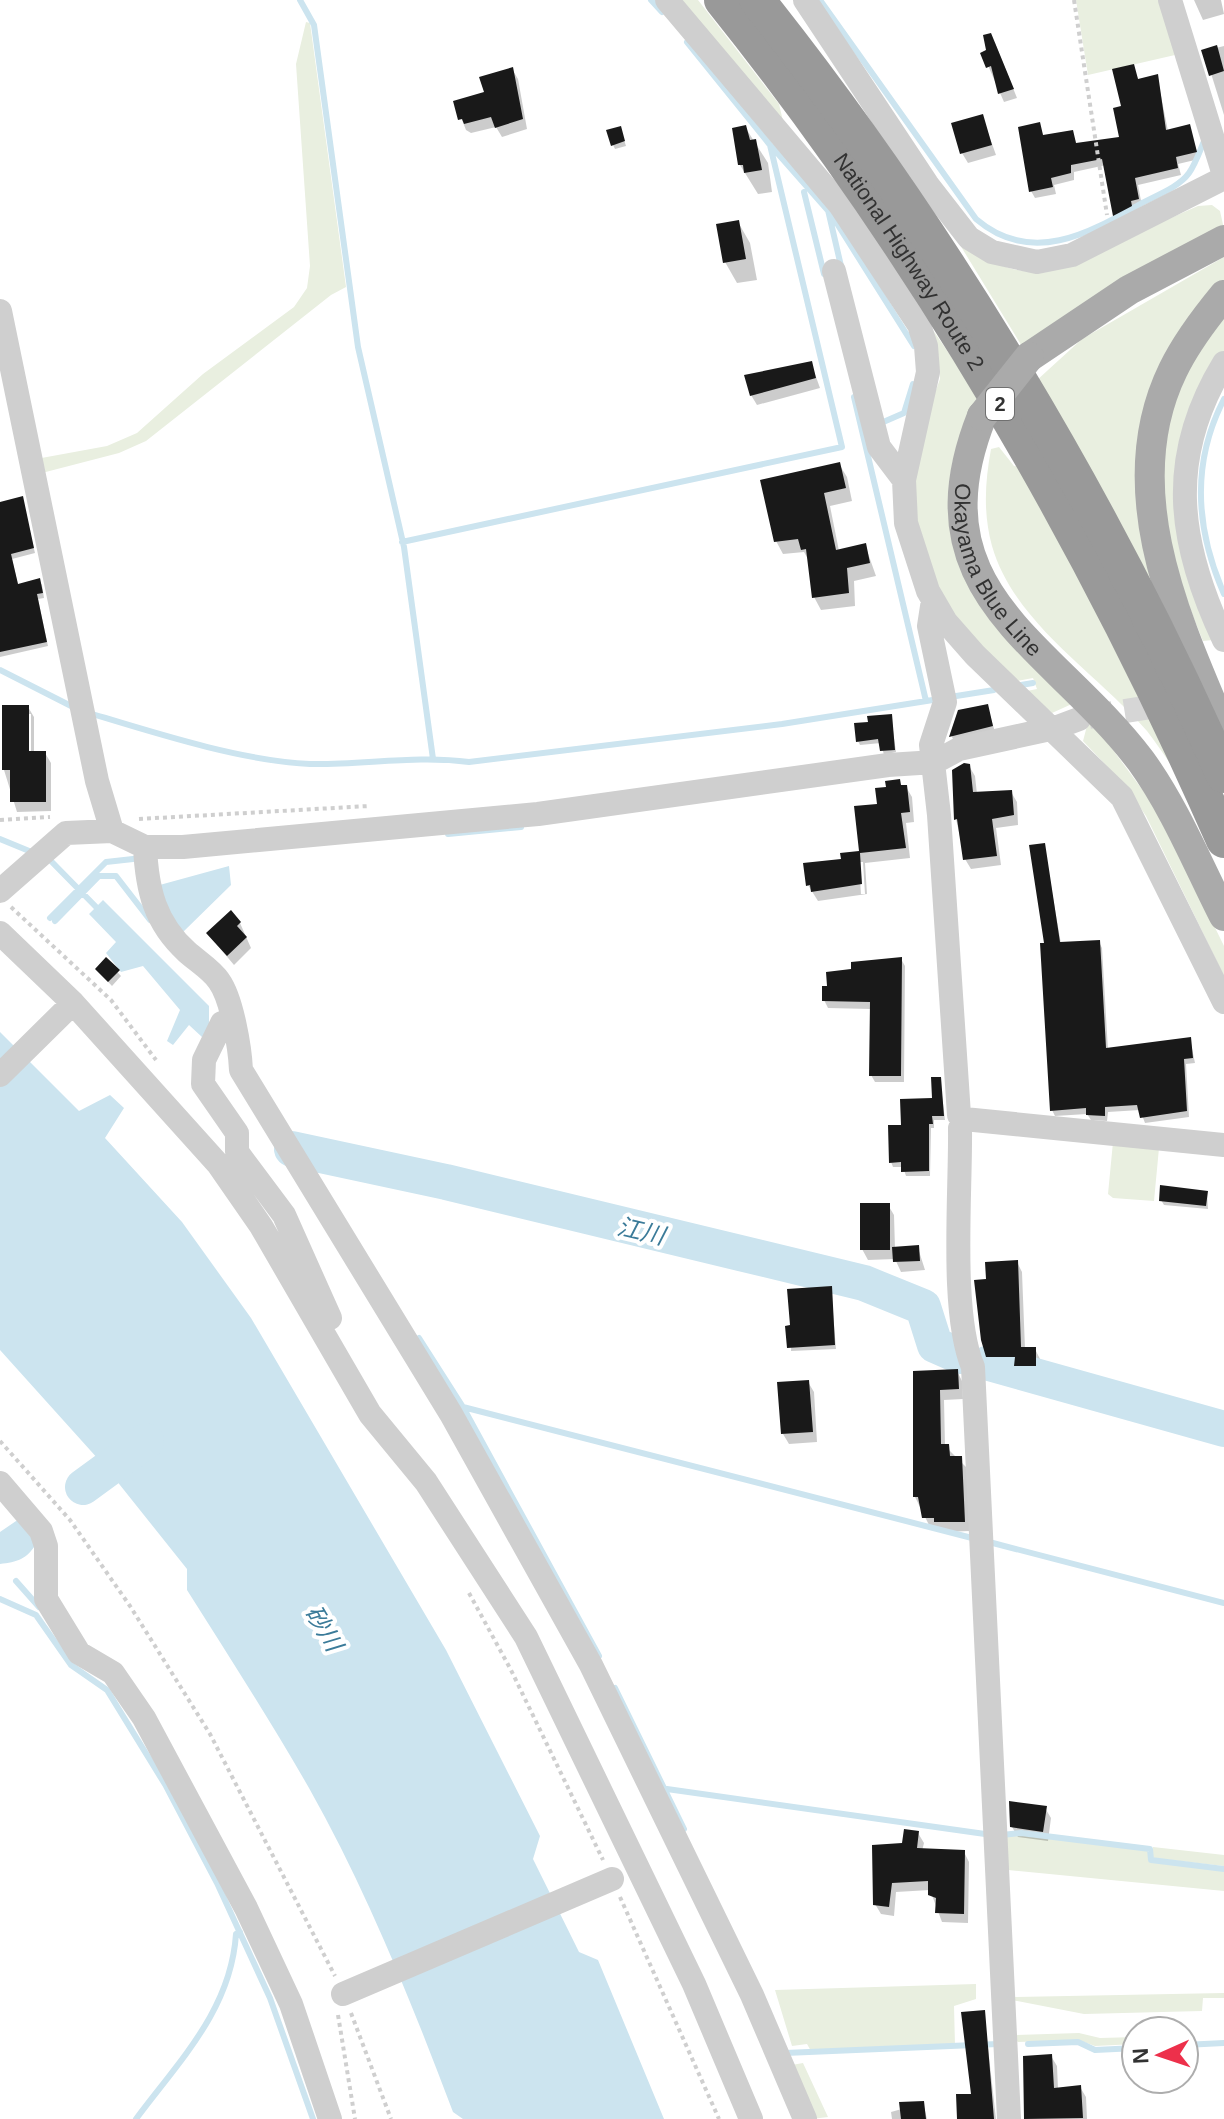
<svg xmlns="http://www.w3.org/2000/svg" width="1224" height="2119" font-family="Arial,'Noto Sans JP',sans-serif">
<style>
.green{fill:#e9efe0}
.water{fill:#cce4ef}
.shadow{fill:#0003;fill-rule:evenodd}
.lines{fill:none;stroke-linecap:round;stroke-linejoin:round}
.stream{stroke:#cce4ef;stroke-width:6}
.river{stroke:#cce4ef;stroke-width:36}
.building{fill:#191919}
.minor-tunnel{stroke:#d6d6d6;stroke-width:24;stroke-dasharray:24 12;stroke-linecap:butt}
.path{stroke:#cfcfcf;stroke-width:4;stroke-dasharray:4 4;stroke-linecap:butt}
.minor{stroke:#cfcfcf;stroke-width:24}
.major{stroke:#aaa;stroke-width:30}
.highway{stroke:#999;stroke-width:36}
.major-bridge{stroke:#aaa;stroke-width:30}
.labels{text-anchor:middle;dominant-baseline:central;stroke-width:8;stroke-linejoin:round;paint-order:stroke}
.shield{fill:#fff;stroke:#707070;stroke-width:2}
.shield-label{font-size:20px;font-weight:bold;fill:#323232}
.street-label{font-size:22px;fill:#323232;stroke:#fff}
.water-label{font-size:24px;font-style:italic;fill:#3b7b99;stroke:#fff}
</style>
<rect width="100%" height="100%" fill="#fff"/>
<!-- green -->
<path class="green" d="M676,0H698L779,104L783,121Z
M1076,0H1159L1175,55L1088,75Z
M306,22L310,23L346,287L331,295L146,441L119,453L38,474L36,459L107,446L137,433L203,374L294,307L307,288L310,266L296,64Z
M1212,205L1220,211L1224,229L1023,348L957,240C985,261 1011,274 1047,272L1198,206Z
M1224,257V281L1157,387L1175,633C1135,545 1087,463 1036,381L1082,339Z
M1224,312V352L1181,442L1213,640L1203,641C1170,561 1144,469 1180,385C1191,360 1210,336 1224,312Z
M928,323L979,397C967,421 955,445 951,471C942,523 962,587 996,626C1020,653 1048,677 1074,703L1052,713L1027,691L1037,689L1033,678L1017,681L946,610L919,548L911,487L923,425L940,379L938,354Z
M999,447L1014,466L1023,467L1179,776C1168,761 1158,745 1147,731C1097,673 1014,623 992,546C983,513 985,482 991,449Z
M1088,722L1102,735L1158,811L1224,946V976L1146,816L1124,784L1083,741Z
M1113,1142L1159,1148L1154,1201L1113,1198L1108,1194Z
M1016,1835L1148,1850L1149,1862L1224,1871V1891L1008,1870L1014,1997L1224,1993V1998H1203L1202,2011L1084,2014L1012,2000L1014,2035L1079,2033L1100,2038L1136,2037V2044L1095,2046L1078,2040L1018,2042L1012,2037L1003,1838Z
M1153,1847L1224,1855V1866L1153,1858Z
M976,1984V1999L954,2006L955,2045L811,2051L807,2044L792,2046L775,1990Z
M803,2063L828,2117L812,2119L786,2066Z"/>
<!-- water -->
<path class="water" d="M229,866L231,885L181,934L156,886Z
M103,900L209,1006V1029L202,1037L189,1025L173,1045L167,1041L180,1010L143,966L121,972L106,953L116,942L89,914Z
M0,1032L79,1111L110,1095L124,1108L105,1138L182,1222L251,1318L446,1650L540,1836L533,1859L579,1952L598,1960L664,2119H463L453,2112C411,2001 367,1891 309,1788C270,1720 228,1655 187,1590V1569L108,1470L0,1350Z
M19,1519L36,1544C27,1559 17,1562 0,1564V1532Z"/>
<!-- shadow -->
<path class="shadow" d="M1194,0H1221L1224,14L1203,20Z
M995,43L1017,98L1004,102L983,54Z
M1224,46V115L1204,51Z
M1133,67L1139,81L1157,76L1168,131L1189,126L1199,159L1178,164L1181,175L1138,185L1142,206L1133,207L1135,214L1119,222L1106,165L1074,172V180L1054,185L1056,194L1035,198L1031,191L1039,125L1044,137L1072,132L1077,145L1121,138L1123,107Z
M512,69L518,79L527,129L502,137L496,127L471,133L466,130L455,102L486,94Z
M982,116L996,155L968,163L962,153Z
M745,127L768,163L772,192L758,194L740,165Z
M622,133L626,146L615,149L613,145Z
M738,222L750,243L757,280L737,283L725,262Z
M811,363L820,388L757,405L751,395Z
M839,464L847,477L852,501L830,506L839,551L865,545L876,576L854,581L855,606L821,610L814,597L809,561L804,552L783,554L776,541Z
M22,499L35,553L12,559L18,585L39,580L42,585L44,598L38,599L48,646L0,657V505Z
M987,706L996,735L956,745L952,737L960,712Z
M28,707L34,717V753H45L51,763V811L17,812L4,770ZM27,714H31V761H27Z
M891,716L896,752L884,755L881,743L860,745L858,741L870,724Z
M969,766L975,776L977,794L1011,792L1017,802L1018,825L996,828L1001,865L971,869L965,859L956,819Z
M902,787H906L912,797L914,822L906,823L910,858L865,863L867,894L818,901L808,885L843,860L842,855L861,853L856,808L879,805ZM859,862H863L865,894H861Z
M1044,845L1061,944L1099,942L1102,948L1108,1050L1190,1039L1195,1063L1186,1064L1189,1117L1145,1123L1140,1110L1108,1112L1107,1121L1091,1120L1087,1114L1055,1116L1052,1110Z
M240,923L251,948L234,965L208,934Z
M901,959L905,966L904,1082H875L871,1075L870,1009L828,1008L824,1000Z
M106,960L121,976L112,986L97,970Z
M940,1079L945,1120H934V1128H931L930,1176H906L903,1167H893L891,1162L903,1127L934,1100Z
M1207,1193L1208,1209L1164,1205L1161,1200Z
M888,1205L894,1215L895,1249L918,1248L925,1270L901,1272L895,1259L868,1260L862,1249Z
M1017,1262L1022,1272L1025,1349H1035L1040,1359V1375L1022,1376L1017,1366H993L987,1356L988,1281Z
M831,1288L836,1349L791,1351L792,1327Z
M957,1371L962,1381L963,1399L944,1400L945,1446L967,1468L970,1531L942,1532L939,1527H930L915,1497V1373Z
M808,1382L814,1392L817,1442L789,1444L783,1434Z
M1045,1808L1051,1818L1048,1841L1018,1837L1012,1827Z
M918,1833L924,1843L922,1851L964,1852L969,1862L968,1923L942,1922L930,1890L896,1892L894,1916L881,1914L875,1904L904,1845Z
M984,2012L996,2119H959L973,2096Z
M1051,2056L1057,2066L1058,2089L1080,2087L1086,2097L1087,2119H1026L1025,2058Z
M923,2103L927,2119H892L891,2112Z"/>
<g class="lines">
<!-- stream -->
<path class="stream" d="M300,0L314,25L358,347L404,547L433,759
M651,0L662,12
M820,0L976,219C1031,266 1088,234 1142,203C1157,195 1179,187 1189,173C1196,163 1200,150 1205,139
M772,147L831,214L914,346
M804,192L824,274
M828,210L841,266
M854,397L926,701
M1224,399C1191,463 1196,530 1224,594
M881,423L904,413L913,384
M402,542L842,447L770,145L687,42
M0,670L75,708
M1021,685L1033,683
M950,697L994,690
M89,713C155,733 242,761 310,764C364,765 416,755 469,762L782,724L939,699
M448,834L521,827
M0,839L34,853
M48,858L102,913
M50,918L106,862L142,858
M55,921L99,876H116L150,920
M419,1338L463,1407L972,1538
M463,1407L599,1656
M989,1542L1224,1603
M16,1581L39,1607
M0,1599L36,1615L71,1665L107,1690L166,1786L217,1883L270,1998L313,2119
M615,1688L684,1829
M667,1789L985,1834
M1002,1835L1021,1833L1150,1849L1151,1860L1224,1869
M1028,2044L1078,2042L1095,2050L1136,2048
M1184,2045L1224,2043
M785,2053L998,2044
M136,2119C179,2061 231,2010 236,1934L240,1932"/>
<!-- river -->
<path class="river" d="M292,1149L446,1182L864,1283L923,1307L935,1345L960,1356
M989,1363L1224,1429
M83,1487L146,1441"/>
</g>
<!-- building -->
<path class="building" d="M991,33L1014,89L998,94L991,66L986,68L980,53L986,50L983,35Z
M1217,45L1224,71L1209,76L1201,50Z
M1134,64L1138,79L1158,74L1166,130L1190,124L1197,152L1176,157L1178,168L1135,178L1139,199L1131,201L1132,206L1113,216L1102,159L1071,165V173L1051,178L1053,187L1029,192L1018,127L1040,122L1043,135L1073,130L1076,143L1119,137L1113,108L1121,106L1112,69Z
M513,67L523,119L495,128L491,117L464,124L462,119L458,120L453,101L484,92L479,77Z
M983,114L992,145L960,154L951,123Z
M746,125L750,140L756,139L762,170L744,173L743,165H738L732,128Z
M621,126L625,141L611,146L606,130Z
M739,220L746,259L723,263L716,224Z
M812,361L816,378L750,396L744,375Z
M840,462L846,488L824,493L836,550L866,543L870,563L847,568L849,593L812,598L806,549L801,550L798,539L774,542L760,480Z
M23,496L34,548L11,554L18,584L40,578L43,593L37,594L47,642L0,652V502Z
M988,704L993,726L949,737L958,710Z
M2,705H29V751H46V802H10V770H2Z
M892,714L895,750L880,751L878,739L856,742L854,723L868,722L867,716Z
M964,763L970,764L973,792L1012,790L1014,815L992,819L997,856L963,860L957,819L954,820L952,770Z
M900,779L901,785H907L910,812L901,813L906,848L860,853L862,884L811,892L810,885L806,886L803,863L841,859L840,853L859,851L854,806L877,804L875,788L886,787L885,781Z
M1045,843L1060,942L1100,940L1106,1048L1191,1037L1193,1058L1184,1059L1187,1111L1140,1118L1137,1105L1105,1107V1116L1086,1115V1108L1050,1111L1040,943H1044L1029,845Z
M231,910L241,922L237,926L247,937L227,956L206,933Z
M106,957L120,970L108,982L95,969Z
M902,957L901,1076H869L870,1002L822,1001V986H827L826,972L851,969V962Z
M931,1077H941L944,1116H932L933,1124H929V1171L901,1172V1162L889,1163L888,1125H901L900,1099L932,1098Z
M1160,1185L1208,1191L1206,1206L1159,1201Z
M860,1203H890V1250H860Z
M919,1245L920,1261L893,1262L892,1247Z
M1018,1260L1021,1347H1036V1366H1014L1015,1357H986L981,1340L974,1280L986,1279L985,1262Z
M832,1286L835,1345L787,1348L785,1326L790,1325L787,1289Z
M958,1369L959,1389L940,1390L941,1444H949L950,1456H962L965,1522H934V1518H922L918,1497H913V1371Z
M809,1380L813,1432L781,1434L777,1382Z
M1009,1801L1047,1806L1043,1832L1010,1827Z
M904,1829L919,1831L917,1848L965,1850L964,1914L935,1913L936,1898L928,1895V1881L892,1883L889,1907L873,1905L872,1845L902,1843Z
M985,2010L994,2119H957L956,2094H971L961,2012Z
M1052,2054L1054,2088L1081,2085L1083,2118L1024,2119L1023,2056Z
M924,2101L926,2119H901L899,2102Z"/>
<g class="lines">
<!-- minor-tunnel -->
<path class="minor-tunnel" d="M1089,717L1175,703"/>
<!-- path -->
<path class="path" d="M1074,0L1107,215
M139,819L369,806
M0,820L50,817
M11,907L111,1000L156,1060
M0,1441L70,1520L130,1606L210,1734L335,1976
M469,1593L511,1670L603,1860
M620,1897L719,2119
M351,2013L391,2119
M338,2015L355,2119"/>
<!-- minor -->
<path class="minor" d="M667,0L840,205L919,325L926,346L928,372L904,480L906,523L928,591L946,622L975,655L1122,797L1224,1002
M805,0L927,184L969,238L992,252L1037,262L1072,255L1224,178
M1170,0L1224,175
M834,271L879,447L904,480
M0,311L97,781L112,831
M1224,363C1166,458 1178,543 1224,640
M933,600L929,626L945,702L931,745L939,815L959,1115L964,1119L1224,1145
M145,847C147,890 155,923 187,952C197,961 212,970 219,981C232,999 240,1048 241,1070L451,1414L591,1665L752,1995L805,2119
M0,891L66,833L112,831L145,847H183L538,814L888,765L935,762L959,749L1055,728L1079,719
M0,933L73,1003L218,1164L261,1226L370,1414L426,1482L526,1637L694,1984L751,2119
M232,1020L222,1023L204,1060L203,1084L237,1133V1152L284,1215L330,1318
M0,1075L73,1003
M964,1119L960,1128C961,1191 950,1313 973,1367L1009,2119
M0,1483L41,1531L46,1546V1599L79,1653L113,1673L144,1718L246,1908L291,2004L330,2119
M343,1994L612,1879"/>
<!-- major -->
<g class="major">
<path d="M1224,295C1205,318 1186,343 1173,370C1115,489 1177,621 1224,732"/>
<path d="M1029,357L1129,290L1224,240"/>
<path id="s1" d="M982,416C911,594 1051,642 1141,761C1175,808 1198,865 1224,916"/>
</g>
<!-- highway -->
<g class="highway">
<path id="s2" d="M722,0C927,256 1092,540 1224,840"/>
<path d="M757,0C941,231 1105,505 1224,775"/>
</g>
<!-- major-bridge -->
<path class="major-bridge" d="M982,416L1029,357"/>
</g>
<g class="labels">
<!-- shield labels -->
<rect class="shield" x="986" y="388" width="28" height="32" rx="6"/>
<g class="shield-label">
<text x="1000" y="404">2</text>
</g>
<!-- street labels -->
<g class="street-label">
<text stroke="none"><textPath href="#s2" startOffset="322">National Highway Route 2</textPath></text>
<text stroke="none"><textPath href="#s1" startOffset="166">Okayama Blue Line</textPath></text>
</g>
<!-- water labels -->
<g class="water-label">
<text transform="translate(641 1231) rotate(13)">江川</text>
<text transform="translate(324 1628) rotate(59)">砂川</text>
</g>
</g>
<!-- north arrow -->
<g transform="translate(1160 2055) rotate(267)"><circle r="38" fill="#ffffff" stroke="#adadad" stroke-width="2"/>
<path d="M0-6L14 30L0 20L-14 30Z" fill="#ed304b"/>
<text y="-12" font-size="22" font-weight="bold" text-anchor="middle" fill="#323232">N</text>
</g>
</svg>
